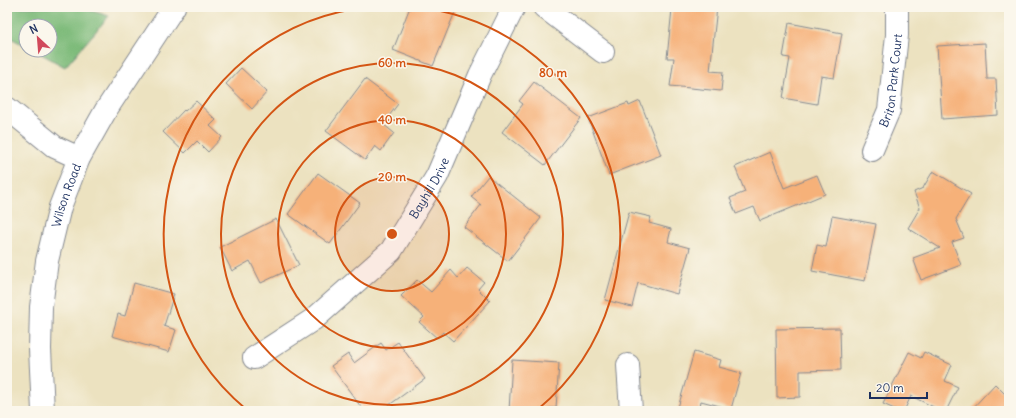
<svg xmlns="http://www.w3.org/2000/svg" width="1016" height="418" font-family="Delius,sans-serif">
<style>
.forest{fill:#7ebb7a;stroke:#4c756c}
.building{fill:#f6b179}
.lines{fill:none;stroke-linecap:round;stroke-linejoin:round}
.minor-casing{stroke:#84888f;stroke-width:24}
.minor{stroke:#fff;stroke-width:22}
.ring{fill:none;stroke:#d45514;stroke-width:2}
.labels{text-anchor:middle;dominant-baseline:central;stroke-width:3;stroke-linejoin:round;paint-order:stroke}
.street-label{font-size:12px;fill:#1b2f5e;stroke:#fbf7ec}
.centre{fill:#d45514;stroke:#fbf7ec;stroke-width:2}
.ring-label{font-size:12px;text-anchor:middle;font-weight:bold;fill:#d45514;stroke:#fbf7ec;stroke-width:3;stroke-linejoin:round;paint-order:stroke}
</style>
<rect width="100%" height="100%" fill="#fbf7ec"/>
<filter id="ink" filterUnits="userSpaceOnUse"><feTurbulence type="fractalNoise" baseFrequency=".025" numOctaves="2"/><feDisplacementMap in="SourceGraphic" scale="8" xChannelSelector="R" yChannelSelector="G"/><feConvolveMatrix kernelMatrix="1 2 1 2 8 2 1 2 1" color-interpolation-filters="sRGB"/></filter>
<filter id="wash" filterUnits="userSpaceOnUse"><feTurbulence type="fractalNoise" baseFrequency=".012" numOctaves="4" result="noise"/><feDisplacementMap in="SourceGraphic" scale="16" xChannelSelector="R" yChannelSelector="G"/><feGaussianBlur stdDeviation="0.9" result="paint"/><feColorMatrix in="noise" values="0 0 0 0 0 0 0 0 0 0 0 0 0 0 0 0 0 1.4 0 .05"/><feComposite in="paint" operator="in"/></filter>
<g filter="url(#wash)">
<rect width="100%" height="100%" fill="#ece2c0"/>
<!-- forest -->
<path class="forest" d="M7,7H79L109,16L65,67L34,50H50V26H26V46L7,36Z"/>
<g id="blocks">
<!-- building -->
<path class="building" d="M410,7H457L433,66L393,50Z
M681,7H717L710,71L723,72L721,91L670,86L674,58H667L672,9L681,10Z
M789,23L842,33L834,78L821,76L817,104L783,98L790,58L783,57Z
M985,43L987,79H996L998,115L942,119L937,46Z
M241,68L267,92L252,109L226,84Z
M365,79L398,104L383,124L394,133L381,151L375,146L365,160L326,131Z
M534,82L581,118L545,165L502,132L523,104L519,101Z
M196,101L216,120L210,126L222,137L208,152L197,141L185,153L163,132L184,110L185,111Z
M640,101L661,155L609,175L588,118L628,103L629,106Z
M770,152L784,188L817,175L825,194L760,221L754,207L736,214L730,198L745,192L735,167Z
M933,171L971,194L956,219L964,238L952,242L961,265L921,280L913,258L940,248L908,228L920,208L914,192L923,188Z
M318,173L360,203L330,244L288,214Z
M488,176L541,218L508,261L464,227L481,205L471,197Z
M629,212L651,217L649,223L671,229L668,242L690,248L677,294L638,283L632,307L605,300Z
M832,216L876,224L865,281L812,271L817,245L826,247Z
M276,219L299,265L261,283L250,261L232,271L220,247Z
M467,268L484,282L478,289L490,301L453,341L443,332L437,338L419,322L424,317L401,296L417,280L431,292L451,270L458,278Z
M134,283L174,294L164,326L176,330L169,352L112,336L118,314L125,316Z
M840,328L841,370L800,371V397L777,398L776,329Z
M398,342L425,379L381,411H364L331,366L348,354L354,363L381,343L386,350Z
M694,352L721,360L719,367L741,373L731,409L701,401L699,411H677Z
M909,352L921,358L924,352L952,365L945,381L958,387L946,411H942L911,396L904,411H899L883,404Z
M512,360L559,363L556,408H549V411H509Z
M995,384L1009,398V411H970Z"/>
</g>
</g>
<g filter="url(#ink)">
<use href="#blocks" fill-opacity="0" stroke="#84888f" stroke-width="1"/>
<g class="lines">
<defs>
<g id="minor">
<path d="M544,7L603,52"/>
<path d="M7,108L55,147L79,158"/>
<path id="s1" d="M872,150L889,110L897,35V7"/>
<path id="s2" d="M254,358L314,319L391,251L437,176L480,75L514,7"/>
<path d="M628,365L631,411"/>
<path id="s3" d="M43,411L40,349L41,307L47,261L60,207L79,158L106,110L174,7"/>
</g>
</defs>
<!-- minor casing -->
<use href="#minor" class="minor-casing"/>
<!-- minor -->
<use href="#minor" class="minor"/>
</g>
</g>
<!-- distance rings -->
<circle cx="392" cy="234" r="57" fill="#d45514" fill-opacity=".12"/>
<g class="ring">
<circle cx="392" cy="234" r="57"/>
<circle cx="392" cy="234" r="114"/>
<circle cx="392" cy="234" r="171"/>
<path d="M247 410A228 228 0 0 1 370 7M414 7A228 228 0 0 1 537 410"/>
</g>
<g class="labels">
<!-- street labels -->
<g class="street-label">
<text stroke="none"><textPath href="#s1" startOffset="73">Briton Park Court</textPath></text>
<text stroke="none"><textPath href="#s2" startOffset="248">Bayhill Drive</textPath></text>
<text stroke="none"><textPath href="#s3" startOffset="219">Wilson Road</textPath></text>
</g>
</g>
<circle cx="392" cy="234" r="6" class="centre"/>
<g class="ring-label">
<text x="392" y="67">60 m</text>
<text x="553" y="77">80 m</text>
<text x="392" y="124">40 m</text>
<text x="392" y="181">20 m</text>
</g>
<!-- margin -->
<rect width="1016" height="418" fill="none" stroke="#fbf7ec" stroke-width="24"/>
<!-- north arrow -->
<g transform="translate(38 38) rotate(334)"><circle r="19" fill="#fbf7ec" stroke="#a1a7b3"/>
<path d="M0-3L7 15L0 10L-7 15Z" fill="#d1495b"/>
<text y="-6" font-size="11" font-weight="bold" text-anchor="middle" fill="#1b2f5e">N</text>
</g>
<!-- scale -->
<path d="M870 392v6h57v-6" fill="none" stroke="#1b2f5e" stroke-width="2"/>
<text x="876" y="392" font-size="12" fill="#1b2f5e" stroke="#fbf7ec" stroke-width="3" paint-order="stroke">20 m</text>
</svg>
